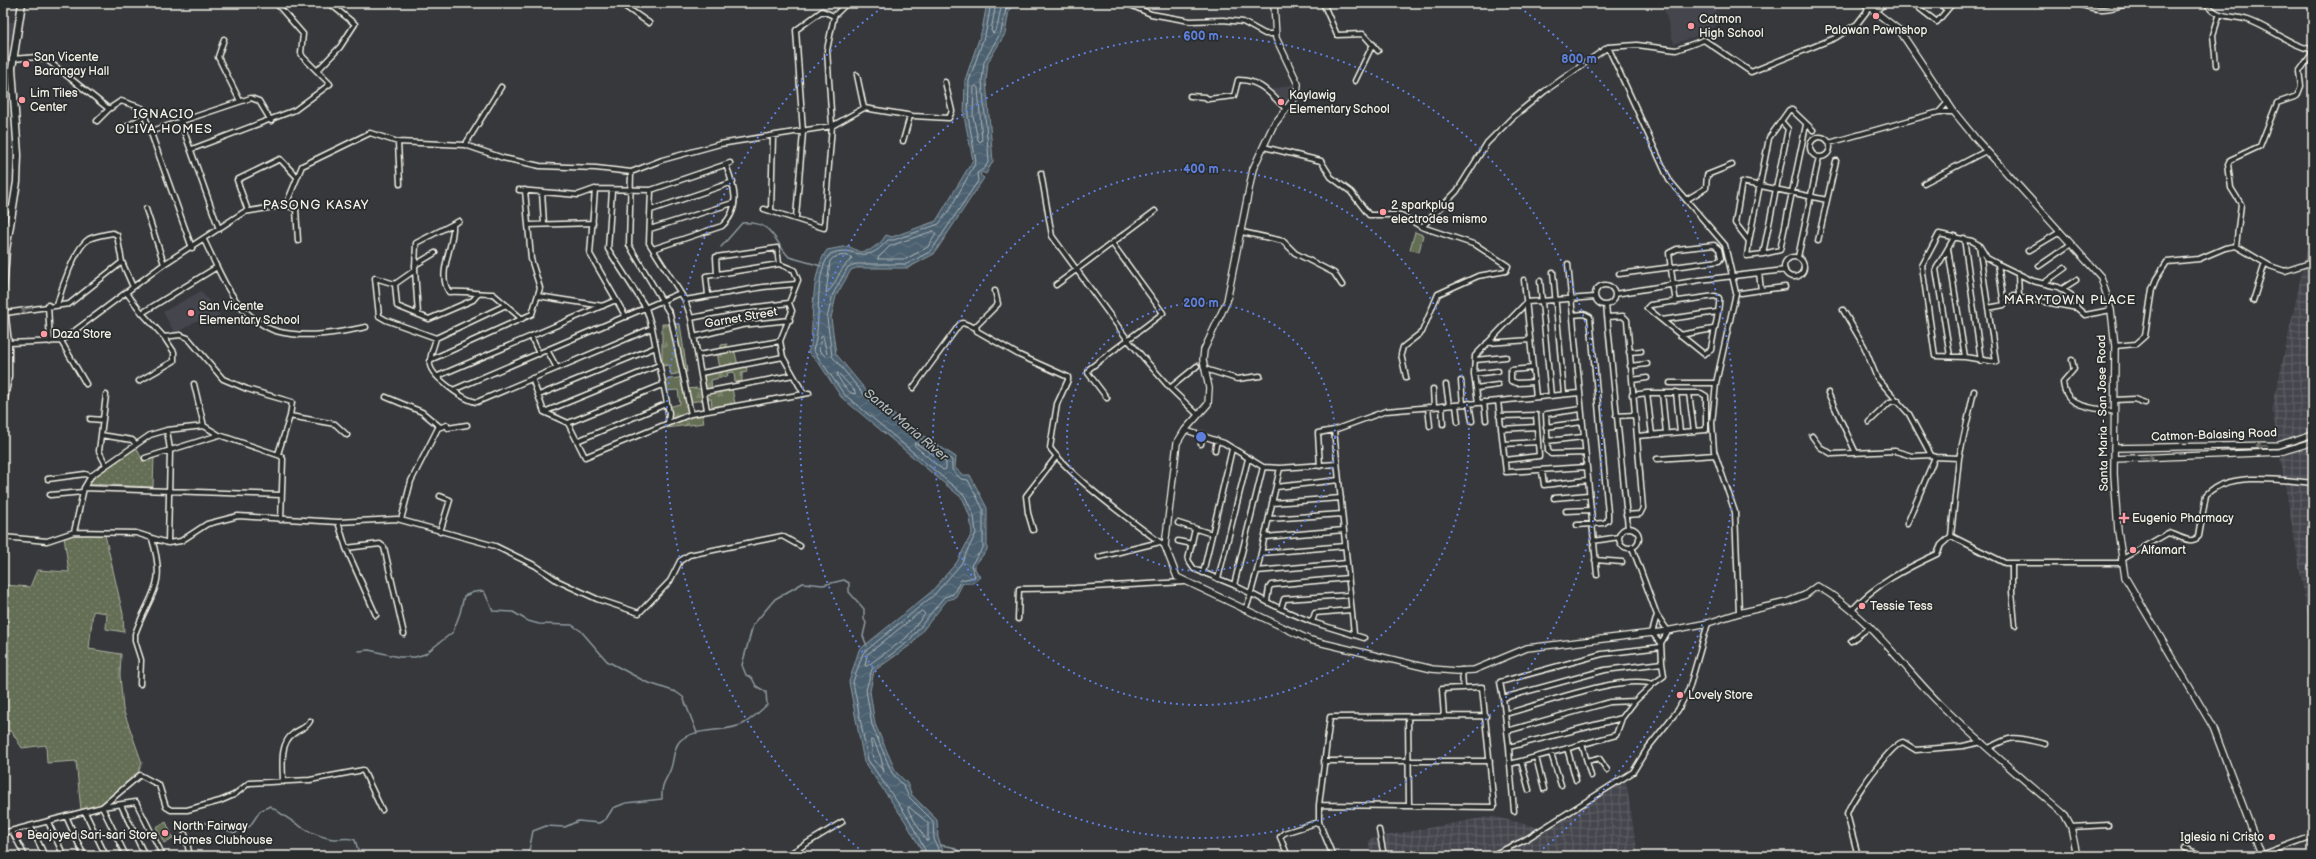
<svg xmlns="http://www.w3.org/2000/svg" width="2316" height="859" font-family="'Balsamiq Sans',sans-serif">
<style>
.built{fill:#44454d}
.industrial{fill:url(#industrial-grid)}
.grass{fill:url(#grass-dots);stroke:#acb09e}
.forest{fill:url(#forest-firs);stroke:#acb09e}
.garden{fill:#646e55;stroke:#acb09e}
.water{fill:url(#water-waves);stroke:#8f9a9f}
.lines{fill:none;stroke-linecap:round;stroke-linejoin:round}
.shore{stroke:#b0b7b8;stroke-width:1}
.stream{stroke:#8f9a9f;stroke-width:1.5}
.street-casing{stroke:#f4f1e8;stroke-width:7}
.secondary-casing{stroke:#f4f1e8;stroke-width:8}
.primary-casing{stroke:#f4f1e8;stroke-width:9}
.street{stroke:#2a2d2e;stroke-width:4}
.secondary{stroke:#2a2d2e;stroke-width:5.5}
.primary{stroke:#2a2d2e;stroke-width:6}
.oneway{stroke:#71726f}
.ring{fill:none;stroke:#5e7fdd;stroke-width:2;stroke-dasharray:2 4}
.poi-dot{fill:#ff9aa2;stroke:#2a2d2e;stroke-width:1.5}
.labels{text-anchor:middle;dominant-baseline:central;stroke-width:3.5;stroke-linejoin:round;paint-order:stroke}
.poi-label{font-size:12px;fill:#f4f1e8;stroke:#2a2d2e;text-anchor:start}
.street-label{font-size:12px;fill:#f4f1e8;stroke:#2a2d2e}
.neighbourhood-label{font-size:13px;letter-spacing:1px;fill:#f4f1e8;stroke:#2a2d2e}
.water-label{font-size:13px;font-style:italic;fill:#b0b7b8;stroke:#2a2d2e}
.centre{fill:#5e7fdd;stroke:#2a2d2e;stroke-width:2}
.ring-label{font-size:12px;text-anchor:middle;font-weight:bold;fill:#5e7fdd;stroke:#2a2d2e;stroke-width:3.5;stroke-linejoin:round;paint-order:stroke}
</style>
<defs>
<pattern id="industrial-grid" width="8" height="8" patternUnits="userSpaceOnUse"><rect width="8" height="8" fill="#44454d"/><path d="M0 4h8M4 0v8" fill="none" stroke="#606067"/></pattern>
<pattern id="grass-dots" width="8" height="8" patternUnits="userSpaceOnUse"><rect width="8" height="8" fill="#646e55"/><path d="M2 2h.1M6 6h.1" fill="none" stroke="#7b836d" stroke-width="1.8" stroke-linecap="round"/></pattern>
<pattern id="forest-firs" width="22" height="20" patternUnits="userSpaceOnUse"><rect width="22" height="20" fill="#646e55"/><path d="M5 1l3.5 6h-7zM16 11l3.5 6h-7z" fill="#7b836d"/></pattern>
<pattern id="water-waves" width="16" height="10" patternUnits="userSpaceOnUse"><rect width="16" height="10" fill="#4b606f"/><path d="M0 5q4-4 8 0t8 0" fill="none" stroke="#667784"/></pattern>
</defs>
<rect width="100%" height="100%" fill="#36383c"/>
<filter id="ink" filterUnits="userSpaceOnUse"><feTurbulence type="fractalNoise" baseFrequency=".025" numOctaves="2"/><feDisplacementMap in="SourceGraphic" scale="8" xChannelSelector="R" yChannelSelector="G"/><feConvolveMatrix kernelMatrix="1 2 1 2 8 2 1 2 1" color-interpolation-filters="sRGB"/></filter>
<g filter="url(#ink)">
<!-- built -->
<path class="built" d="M1659,3H1708L1724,19L1703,34L1674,44L1665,12Z
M3,22H18L14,41L3,40Z
M1294,84L1293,95L1282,109L1268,95L1269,90Z
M201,291L220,315L218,319L204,323L196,321L175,334L163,312Z"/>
<!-- industrial -->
<path class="industrial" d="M2313,221V646L2272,410Z
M1626,781L1638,856H1369V839L1492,816L1537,827Z"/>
<!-- grass -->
<path class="grass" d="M136,447L143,461L154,457L153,487L89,484L91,479Z
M76,533L105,535L123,614L124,632L106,629L107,613L93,611L89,649L121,654L120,675L123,709L142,763L138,773L101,805L81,810L76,761L47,763L46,745L22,748L12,732L3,729L4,585L30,587L37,570L69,572L64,537Z"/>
<!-- forest -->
<path class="forest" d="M662,324H680L687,372L671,375L669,365L662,366Z
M727,344L726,350L734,349L738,365L746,364L747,372L742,373V381L735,382L734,372L727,373L728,376L711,380L712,389L705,390L701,373L720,369L717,352L721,348V345Z
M685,377L686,389L697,388L705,392L732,388L735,404L712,407L711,399L690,402L691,414L702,413L704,423L667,428L664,408L680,404L678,390L665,391L663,380Z"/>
<!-- garden -->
<path class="garden" d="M1415,232L1423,235L1419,252L1410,249Z
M166,822L173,838L164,843L156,827Z"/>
<!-- water -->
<path class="water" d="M987,3H1017L1009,10L1005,34L988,62L986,81L993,161L986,174L982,172L980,175L984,178L934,254L908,268H856L851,270L836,296L831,318L836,354L869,394L904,423L956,457L955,468L963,475H970L987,508V550L975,565V569L980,577L973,583H963L955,598L947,600L912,644L874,671L870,691L875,724L896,772L907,783L912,795L937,820L938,838L945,855L940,852V856H925L905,821L864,762L849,682L859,650L931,592L957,562L972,533L970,517L963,499L841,397L821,366L808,352L811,345C813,319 811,271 827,250L848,246L860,252L870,250L881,242L886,235L892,237L936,221L973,160L964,116L965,80L982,30Z"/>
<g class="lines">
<!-- shore -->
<path class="shore" d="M996,3L991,31L993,33C1001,27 997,11 1004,3
M976,86L978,88L982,140L980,142L978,140L973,116L974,88Z
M934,231L936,234L928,247L906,259H877L890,246Z
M844,255L851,257L852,259C838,268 835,289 826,293L830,261L833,258Z
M823,336L827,354L825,356L819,350L821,337Z
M838,373L855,391V394C847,393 841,382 837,375Z
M915,443L946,462V469L943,470L915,446Z
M922,611L925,614L906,638L867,666H865L867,655Z
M871,740L874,741L881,758L884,772L873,758Z
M909,807L928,823V841L926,840L908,810Z
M928,856L909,819L868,760L853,682L863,653L934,595L961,564L976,533L974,516L965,496L844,394L813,350C823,324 812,278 830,254C856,243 863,269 888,240H894L939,224L950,209L976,162L968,116L969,81L986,31L991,3
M936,856L938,849L934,839L933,821L909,797L903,785L892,773L872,725L866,690L872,669L909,641L944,597L953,594L961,580L975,577L971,565L983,548V509L968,480L961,479L952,470V460L902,426L866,397L832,356L827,318L833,294L848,267L856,264H907L931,251L978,181L977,173L985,168L989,160L982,81L984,62L1001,32L1006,9L1012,3"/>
<!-- stream -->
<path class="stream" d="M721,247L742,223C774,221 772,239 789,257L821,266
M359,651L369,650L399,657H415L425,654L453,632L460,613L464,596L474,592L484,591L493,611L513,612L528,621L539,624L572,625L581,631L607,661L646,682L676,692L683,697L697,733
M196,820L235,833L250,826L260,811L270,806C288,818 306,833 328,838C337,841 347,836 355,840L360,856
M940,845L952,847L967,856
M507,856L517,852L523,856
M528,856L533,831L546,826L565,827L578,821L599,823L606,819L613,808L626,803L662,799C661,782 666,782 671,768C674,759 673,750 679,742C691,727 726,733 743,724C751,720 760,711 767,705L766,692L756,686L752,678L746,675L742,665L753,625L775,599L803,583L823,585L844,580L849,583V592L864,609V619L866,623L863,636L867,646"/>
<defs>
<path id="street" d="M620,3L649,23
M1126,3L1151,14L1190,21L1223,20L1243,22L1265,34H1276
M1323,3L1337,35L1363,34L1378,51
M1939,3L1947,10
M2078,3C2097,12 2109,10 2129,3
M2206,3C2219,20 2230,14 2248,20C2271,28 2289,45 2313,50
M1919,8L1937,22L1953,3
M1876,11L1885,3
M224,39L218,57L240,101
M1608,47L1669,180L1725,245L1736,293L1716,383L1712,423L1714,451L1735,512L1739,613
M12,59L38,57L46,59L109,109
M2216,65L2213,35L2219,16
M317,71L340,47L355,24L329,3
M857,75L864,108
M1355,81L1373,44
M1190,96L1205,97L1208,99L1234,96L1238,80C1260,79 1272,96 1286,109
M1939,112L1948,102
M180,120L219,229
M97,121L109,109L121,101L142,108L192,248
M1781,121L1788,129L1763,254L1780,250L1806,125
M124,128L145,116
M1813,130L1792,110H1789L1769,138L1749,241L1735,223L1742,182L1827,200L1818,241
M152,131L251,98L259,101L271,121
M1810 147a10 10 0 1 1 20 0a10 10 0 1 1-20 0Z
M903,141L910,116
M398,142L400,184
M1829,143L1939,112H1954
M465,145L501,87
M1264,147L1321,161L1331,177L1351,192L1369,215H1401L1422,227L1476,245L1508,266L1506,271L1478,276L1438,294L1422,332L1403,347L1401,354L1406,377
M192,149L295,110L330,84L303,57L301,53L303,34L276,3
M631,172L629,245L670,314L691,414
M1041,173L1052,236L1128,340L1170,388L1198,415
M1924,183L1986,151
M595,189L590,254L626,317
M519,190L578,195L595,189L651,190L730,163
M612,190L608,249L646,308L652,328L669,413L668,423
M651,190L649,243L685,300L691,318L707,410
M542,192L544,224
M1686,200L1706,188L1707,175L1732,165
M1827,200L1836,161
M286,205L296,209L298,241
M3,206L12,210
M146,209L164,264
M764,209L824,228L832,126L827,50L834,16
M651,210L733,182
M771,210L773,136
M248,211L237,180L280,159L296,176
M796,217L803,132L796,30L822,11L834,16L847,3
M453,224C455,245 436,273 449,292C465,291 478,294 493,294L522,319
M528,225L593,223
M1422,227L1457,191L1487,143L1513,117L1545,91L1608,47L1637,45L1676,50L1704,40L1751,72L1835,38L1857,24L1870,7
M650,229L733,203
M1242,232L1283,241L1295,253L1334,273L1342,285
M1964,238L1981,361
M204,240C215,262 226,291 243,309C251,317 265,328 276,331C305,339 338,333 366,327
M1749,241L1747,256L1763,254
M1979,245L1996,362L1965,357L1935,356L1922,266L1939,234L1972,241L1979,245L1987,258L1998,264L2033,281L2058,287L2071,295L2077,308L2085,315L2111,310
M2236,246L2241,204L2231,188L2228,164L2230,160L2260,146L2277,103L2297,96L2301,86L2299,72L2313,52
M653,249L722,226C742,208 734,186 726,165
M1948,249L1965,357
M2028,251L2060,232
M1798,257L1819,157
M1784 267a10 10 0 1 1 20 0a10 10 0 1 1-20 0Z
M1568,264L1597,575
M1998,264L2004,305
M415,265L435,253
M2039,266L2071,244
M415,270L395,284L375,278L379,316L386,320L436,338C434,347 429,356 430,365C432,377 465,401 477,402L652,328
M1553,272L1564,394
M1759,273L1761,290L1785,287
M2018,273L2019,297
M1619,274L1719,261L1721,258L1719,249L1714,245L1677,249L1669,253C1671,269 1673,286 1676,302
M717,275L716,257L777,248L779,264
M1524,280L1536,397
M1540,281L1551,396
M2044,283L2065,268
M395,284L397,306L429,319L473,300L478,294
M1595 295a10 10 0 1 1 20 0a10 10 0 1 1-20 0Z
M1056,285L1155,211
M2062,289L2076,280
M995,291L998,304L976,326L977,331L1019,355L1068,377V380L1057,404L1050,448C1076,482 1130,520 1165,546
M126,292L142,313L217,267
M1741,293L1761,290
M1615,294L1700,280L1785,270
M708,295L706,276L779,264L794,270L798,280L789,303L792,311L780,341L783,357L804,394
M538,296L603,306
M1715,296L1719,298C1721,306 1712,338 1711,350L1704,354L1647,308L1650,305Z
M685,300L763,287L796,284
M2253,301L2265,263
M48,305L50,342
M57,305C61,290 75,247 89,239C96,236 106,234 113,233L117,235L122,262
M1606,305L1628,528
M2065,305L2063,298L2071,295
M1988,308L2004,305L2013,296L2077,308
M1843,310L1864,346L1877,378L1909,414L1931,455
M5,313L69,304L122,262L133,287
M142,313L164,337L180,335L188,338L223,379L247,389L292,402L290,416L278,454
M418,314L415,270L416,243L459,221
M1573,315L1584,314L1590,317L1608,513V520L1604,523L1577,525
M1607,317L1623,316L1627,320L1643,508L1640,514L1626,515
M691,318L732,310L789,303
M1662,320L1717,312
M1680,335L1713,329
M531,336L539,354
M694,337L742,325L790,320
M436,338L506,305
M61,341L86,384
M8,343L61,341L164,264L244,212L286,205L302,166L370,133L398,142L465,145L503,158L540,166L596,168L631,172L662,160L720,144L832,126L864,108L913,116L949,118L952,111L945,82
M1487,343L1530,340
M2115,346L2136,344L2145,336L2152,289L2156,279L2167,262L2199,259L2225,248L2236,246L2270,266L2285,271L2313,262
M547,350L557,368
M1629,352L1641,351
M698,355L780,341
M1950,356L1936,269L1955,236
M430,360L532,314L540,288L531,259L525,190
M1475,360L1506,357
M2072,360L2074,369L2063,382C2065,409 2094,407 2114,412
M1630,366L1647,364
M1533,368L1511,370V381L1517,383L1534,382
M1205,369L1237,379L1260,376
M701,373L783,357
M1474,374L1498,371
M438,376L616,300
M532,378L544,412L568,423L585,457L691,414L809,393
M1632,380L1647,378
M139,381L174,361V352L164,337
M1461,381L1463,404
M1670,383H1716
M194,384L204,426
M1446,385L1449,405
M913,388L960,324L963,323L976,328
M1170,388L1197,366
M1476,388L1498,385
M1433,389L1434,407
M453,390L680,293
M705,392L793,375
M1676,392L1680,432
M1647,393L1652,435
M1662,393L1666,433
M1689,393L1694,431
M1828,393L1856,453
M106,395L99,451L106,465
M539,395L656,347
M1632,395L1647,393H1701L1706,396V430L1637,436
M386,397L422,412L439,426L411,481L401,520
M1107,398L1088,373L1089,369L1163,313L1112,243
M2115,400L2134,399L2145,403
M1498,401L1506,472L1586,467
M1484,402L1486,420
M1469,403L1472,421
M1478,403L1579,393
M1456,405L1458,422
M1442,406L1443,424
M1428,407L1430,426
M1581,409L1546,414L1548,451L1551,454L1585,453
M544,412L659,365
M290,416L335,424L347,435
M1499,416L1536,415L1539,456L1505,460
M1616,416L1635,415
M90,419L103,420
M1869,422L1890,402L1898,400
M568,423L662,385
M1546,427L1582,422
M438,428L447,425L448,428L467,425
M1501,429L1536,427
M167,430L170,450L168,543
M1185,430L1224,443L1263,467L1280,468L1337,464
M1334,430L1354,634
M101,435L132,440L136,444
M1812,436L1820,447L1832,454L1895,451L1912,456L1931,455L1935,457L1959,458L1951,536L1941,545L1937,554C1907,568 1874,585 1852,610
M577,441L666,404
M1547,441L1583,437
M1201,444L1202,434
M1503,444L1538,442
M1215,450L1217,440
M145,458L219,435
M1959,458L1974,391
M1657,459L1715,455
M1320,466L1318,433L1334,430L1386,411L1478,403L1474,374L1475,356L1527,302L1595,297
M1542,471L1544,485L1587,480
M48,479L85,474L91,476
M1276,487L1339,480
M84,488L281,495
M50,495L83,492
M1554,498L1588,495
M1272,503L1341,498
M1566,511L1590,510
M1269,519L1342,514
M338,522L346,548L376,615
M1178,523L1212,534
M1907,524L1935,457
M1619 538a10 10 0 1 1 20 0a10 10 0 1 1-20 0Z
M1195,529L1188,560L1194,569L1234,585L1281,609L1312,622L1364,638
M1033,530L1028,513L1026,496L1056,457
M74,532L84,488L91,476L150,435L167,430L204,426L219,435L281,456L283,459L281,520
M440,532L450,500L440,496
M1951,536L2005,563H2122
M3,537L47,541L74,532L136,533L168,543L181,541L207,524L238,516L338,522L397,519L495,546L536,566L558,581L597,599L639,613L670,581L680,561L689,555L782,536L800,546
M1265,537L1344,530
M1178,541L1192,544
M1593,541L1619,537
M1632,547L1657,615L1668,631L1661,643
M346,548L380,544L384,547L404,634
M1261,553L1345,546
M1099,557L1160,542
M1595,560L1622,562
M2121,560L2168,533C2179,535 2191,546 2199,536L2206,495C2228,471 2283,480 2313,483
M2012,564V592L2015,625
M1257,571L1347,563
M1203,573L1232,449
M1218,579L1248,459
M1234,585L1263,467
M1267,601L1269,588L1271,585L1348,578
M1281,609L1284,599L1350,595
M1244,610L1248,603L1257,571L1280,468
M1657,615L1652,633L1661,643L1662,663
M1018,619L1019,589L1075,588L1184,582
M1312,622L1315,613L1351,610
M1851,641L1870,627
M1462,670L1463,687
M140,684L141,660L135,641V634C150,592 167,588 152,539
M1503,698L1505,714
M1635,701L1653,684
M1408,717L1409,806
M1444,717L1442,689L1482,687L1494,807L1319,805L1330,717L1486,716
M1622,718L1509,747L1510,764L1616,735L1622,718L1635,701L1610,702L1507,731L1505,714C1540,705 1620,674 1653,684L1664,676L1662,663L1605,670L1503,698L1500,682L1602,654L1661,647
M1507,731L1509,747
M1582,744L1591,776
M1567,748L1576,780
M1989,748C2015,733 2018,738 2045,744
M2313,751V752
M1551,753L1561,785
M1536,757L1544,789
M1324,761H1490
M1521,761L1529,790
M1587,761L1599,758L1607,770
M1510,764L1514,811
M283,782C283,767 279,744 293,734C300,728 306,729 310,721
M121,805L145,856
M1319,805V822L1333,856
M102,807L140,775L159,785L166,807L171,810H187L220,801L234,795L249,783L310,780L363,770L382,810
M102,807L126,856
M85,812L106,856
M66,816L84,856
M48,822L64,856
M31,827L45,856
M2071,827L2108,825
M1379,830L1384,856
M12,831L25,856
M3,833L102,807L136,802L163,856
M185,834L190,856
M2185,848L2202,856
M3,853L5,856
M2261,855L2313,836
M786,856L842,822
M1288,856L1280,837L1284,833L1319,822
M1490,856L1523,841L1555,821L1633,772L1647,749L1678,710L1689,689L1708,623
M1858,856L1847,814C1850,801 1892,743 1903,742L1916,750L1963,746L1982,742"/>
<path id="secondary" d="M1274,3L1276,38L1298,84L1297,95L1273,126L1253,169L1227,301L1204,350L1203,360L1209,388L1208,404L1185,430L1177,443L1165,546L1177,577L1310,640L1432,669L1456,671L1474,670L1527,648L1661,632L1708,623L1739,613L1787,602L1805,595L1817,586C1868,614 1899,663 1939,703C1978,742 2022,778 2064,814L2071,827L2077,856
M1864,3L1900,31L1954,112L1976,139L2101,277L2111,310L2115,346L2114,474L2118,531L2125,577L2213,727L2262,856
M2114,448L2279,445L2313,434
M2114,459L2280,452L2313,442"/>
<path id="primary" d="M3,291L6,250L17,182L18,155L12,68L22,3
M3,300L8,343V376L3,406"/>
</defs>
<!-- street casing -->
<use href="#street" class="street-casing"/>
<!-- secondary casing -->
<use href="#secondary" class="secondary-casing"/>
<!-- primary casing -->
<use href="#primary" class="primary-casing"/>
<!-- street -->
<use href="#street" class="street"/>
<!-- secondary -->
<use href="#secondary" class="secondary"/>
<!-- primary -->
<use href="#primary" class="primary"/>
</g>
<!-- one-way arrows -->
<defs><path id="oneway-shaft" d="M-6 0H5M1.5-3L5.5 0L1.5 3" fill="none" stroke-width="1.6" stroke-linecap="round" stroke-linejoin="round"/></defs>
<g class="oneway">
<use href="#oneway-shaft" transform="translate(27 309) rotate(170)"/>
<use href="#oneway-shaft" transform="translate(2262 446) rotate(177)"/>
<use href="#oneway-shaft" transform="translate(2148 458) rotate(-2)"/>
</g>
</g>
<!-- distance rings -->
<g class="ring">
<circle cx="1201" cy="437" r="134"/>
<circle cx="1201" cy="437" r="268"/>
<circle cx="1201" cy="437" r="401"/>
<path d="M868 856A535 535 0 0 1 887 4M1515 4A535 535 0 0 1 1534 856"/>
</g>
<!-- markers -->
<g class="poi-dot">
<circle cx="1876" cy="16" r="4"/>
<circle cx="1691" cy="26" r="4"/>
<circle cx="26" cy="64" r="4"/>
<circle cx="22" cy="100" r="4"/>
<circle cx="1281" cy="102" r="4"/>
<circle cx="1383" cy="212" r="4"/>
<circle cx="191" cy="313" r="4"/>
<circle cx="44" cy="334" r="4"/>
<path d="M2122 512h4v4h4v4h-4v4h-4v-4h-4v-4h4z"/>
<circle cx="2133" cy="550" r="4"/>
<circle cx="1862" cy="606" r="4"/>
<circle cx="1680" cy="695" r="4"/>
<circle cx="165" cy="833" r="4"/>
<circle cx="19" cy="835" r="4"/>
<circle cx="2272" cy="837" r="4"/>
</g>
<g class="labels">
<!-- poi labels -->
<g class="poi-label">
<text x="1699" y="19">Catmon<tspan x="1699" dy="14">High School</tspan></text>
<text x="1876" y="30" text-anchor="middle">Palawan Pawnshop</text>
<text x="34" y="57">San Vicente<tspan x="34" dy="14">Barangay Hall</tspan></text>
<text x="30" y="93">Lim Tiles<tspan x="30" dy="14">Center</tspan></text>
<text x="1289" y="95">Kaylawig<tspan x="1289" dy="14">Elementary School</tspan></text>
<text x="1391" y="205">2 sparkplug<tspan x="1391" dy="14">electrodes mismo</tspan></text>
<text x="199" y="306">San Vicente<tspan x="199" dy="14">Elementary School</tspan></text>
<text x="52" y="334">Daza Store</text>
<text x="2132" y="518">Eugenio Pharmacy</text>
<text x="2141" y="550">Alfamart</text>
<text x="1870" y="606">Tessie Tess</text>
<text x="1688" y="695">Lovely Store</text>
<text x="173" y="826">North Fairway<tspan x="173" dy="14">Homes Clubhouse</tspan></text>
<text x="27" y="835">Beajoyed Sari-sari Store</text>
<text x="2264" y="837" text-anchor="end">Iglesia ni Cristo</text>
</g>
<!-- street labels -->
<g class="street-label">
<text transform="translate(741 318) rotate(-10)">Garnet Street</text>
<text transform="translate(2103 413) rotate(-91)">Santa Maria - San Jose Road</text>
<text transform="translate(2214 435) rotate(-2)">Catmon-Balasing Road</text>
</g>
<!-- neighbourhood labels -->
<g class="neighbourhood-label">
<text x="164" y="114">IGNACIO<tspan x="164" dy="15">OLIVA HOMES</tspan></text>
<text x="316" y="205">PASONG KASAY</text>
<text x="2070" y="300">MARYTOWN PLACE</text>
</g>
<!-- water labels -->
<g class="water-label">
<text transform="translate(906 425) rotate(40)">Santa Maria River</text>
</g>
</g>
<circle cx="1201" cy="437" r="6" class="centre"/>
<g class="ring-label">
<text x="1201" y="40">600 m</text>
<text x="1579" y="63">800 m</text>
<text x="1201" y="173">400 m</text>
<text x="1201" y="307">200 m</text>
</g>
<!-- margin -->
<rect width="2316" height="859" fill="none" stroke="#2a2d2e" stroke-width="16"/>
<rect x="8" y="8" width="2300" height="843" fill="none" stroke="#f4f1e8" stroke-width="1.5" filter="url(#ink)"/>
</svg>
